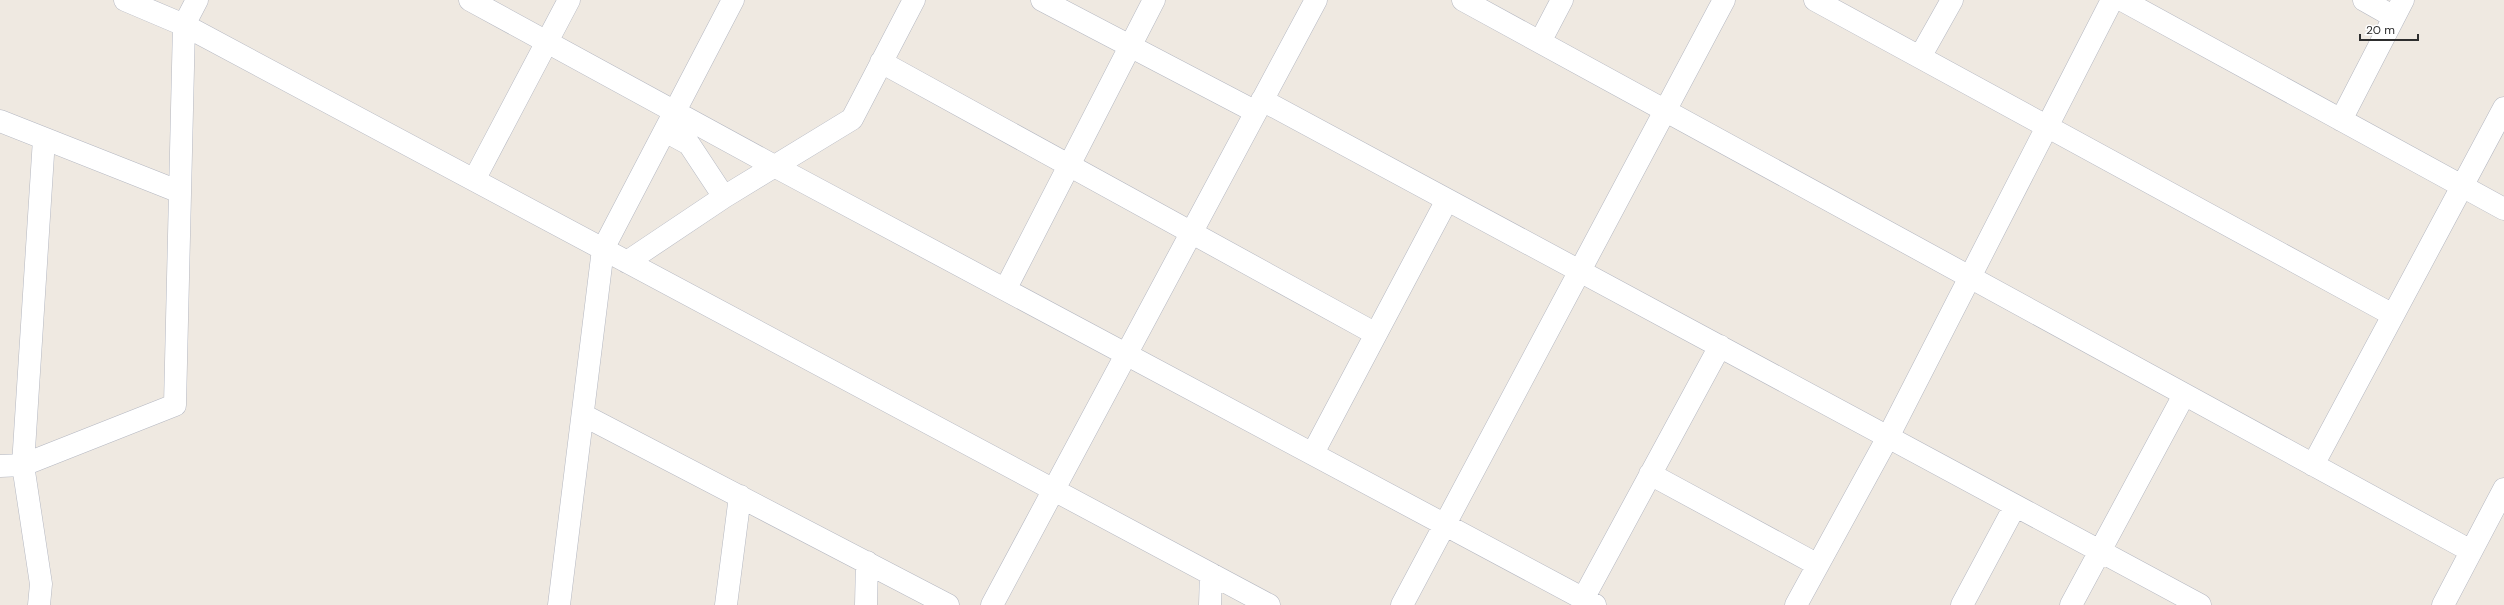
<svg xmlns="http://www.w3.org/2000/svg" width="2504" height="605" font-family="'DM Sans',sans-serif">
<style>
.lines{fill:none;stroke-linecap:round;stroke-linejoin:round}
.street-casing{stroke:#b4b7c1;stroke-width:23}
.street{stroke:#fff;stroke-width:22}
</style>
<rect width="100%" height="100%" fill="#efe9e1"/>
<g class="lines">
<defs>
<path id="street" d="M125,0L184,25L1269,605
M470,0L776,167L1595,605
M1042,0L1256,112
M1463,0L2471,551
M1815,0L2393,315
M2122,0L2504,209
M2364,0L2394,17
M1540,42L1562,0
M1920,57L1952,0
M881,62L1376,334
M1262,100L2200,605
M2341,120L2403,0
M0,121L180,192
M665,131L689,144L724,197
M474,180L569,0
M627,262L724,197L852,119L914,0
M1006,288L1154,0
M583,415L948,605
M1313,453L1447,200
M2313,465L2504,108
M0,466L23,465L44,139
M1650,474L1818,565
M1583,599L1720,346
M39,605L41,584L23,465L175,405L184,25L197,0
M559,605L603,249L733,0
M726,605L740,496
M866,605L867,562
M992,605L1316,0
M1210,605L1211,574
M1402,605L1724,0
M1796,605L1888,437L2112,0
M1962,605L2015,506
M2071,605L2184,395
M2443,605L2504,489"/>
</defs>
<!-- street casing -->
<use href="#street" class="street-casing"/>
<!-- street -->
<use href="#street" class="street"/>
</g>
<!-- scale -->
<path d="M2360 34v6h58v-6" fill="none" stroke="#2e2e2e" stroke-width="2"/>
<text x="2366" y="34" font-size="12" fill="#2e2e2e" stroke="#ffffff" stroke-width="3" paint-order="stroke">20 m</text>
</svg>
